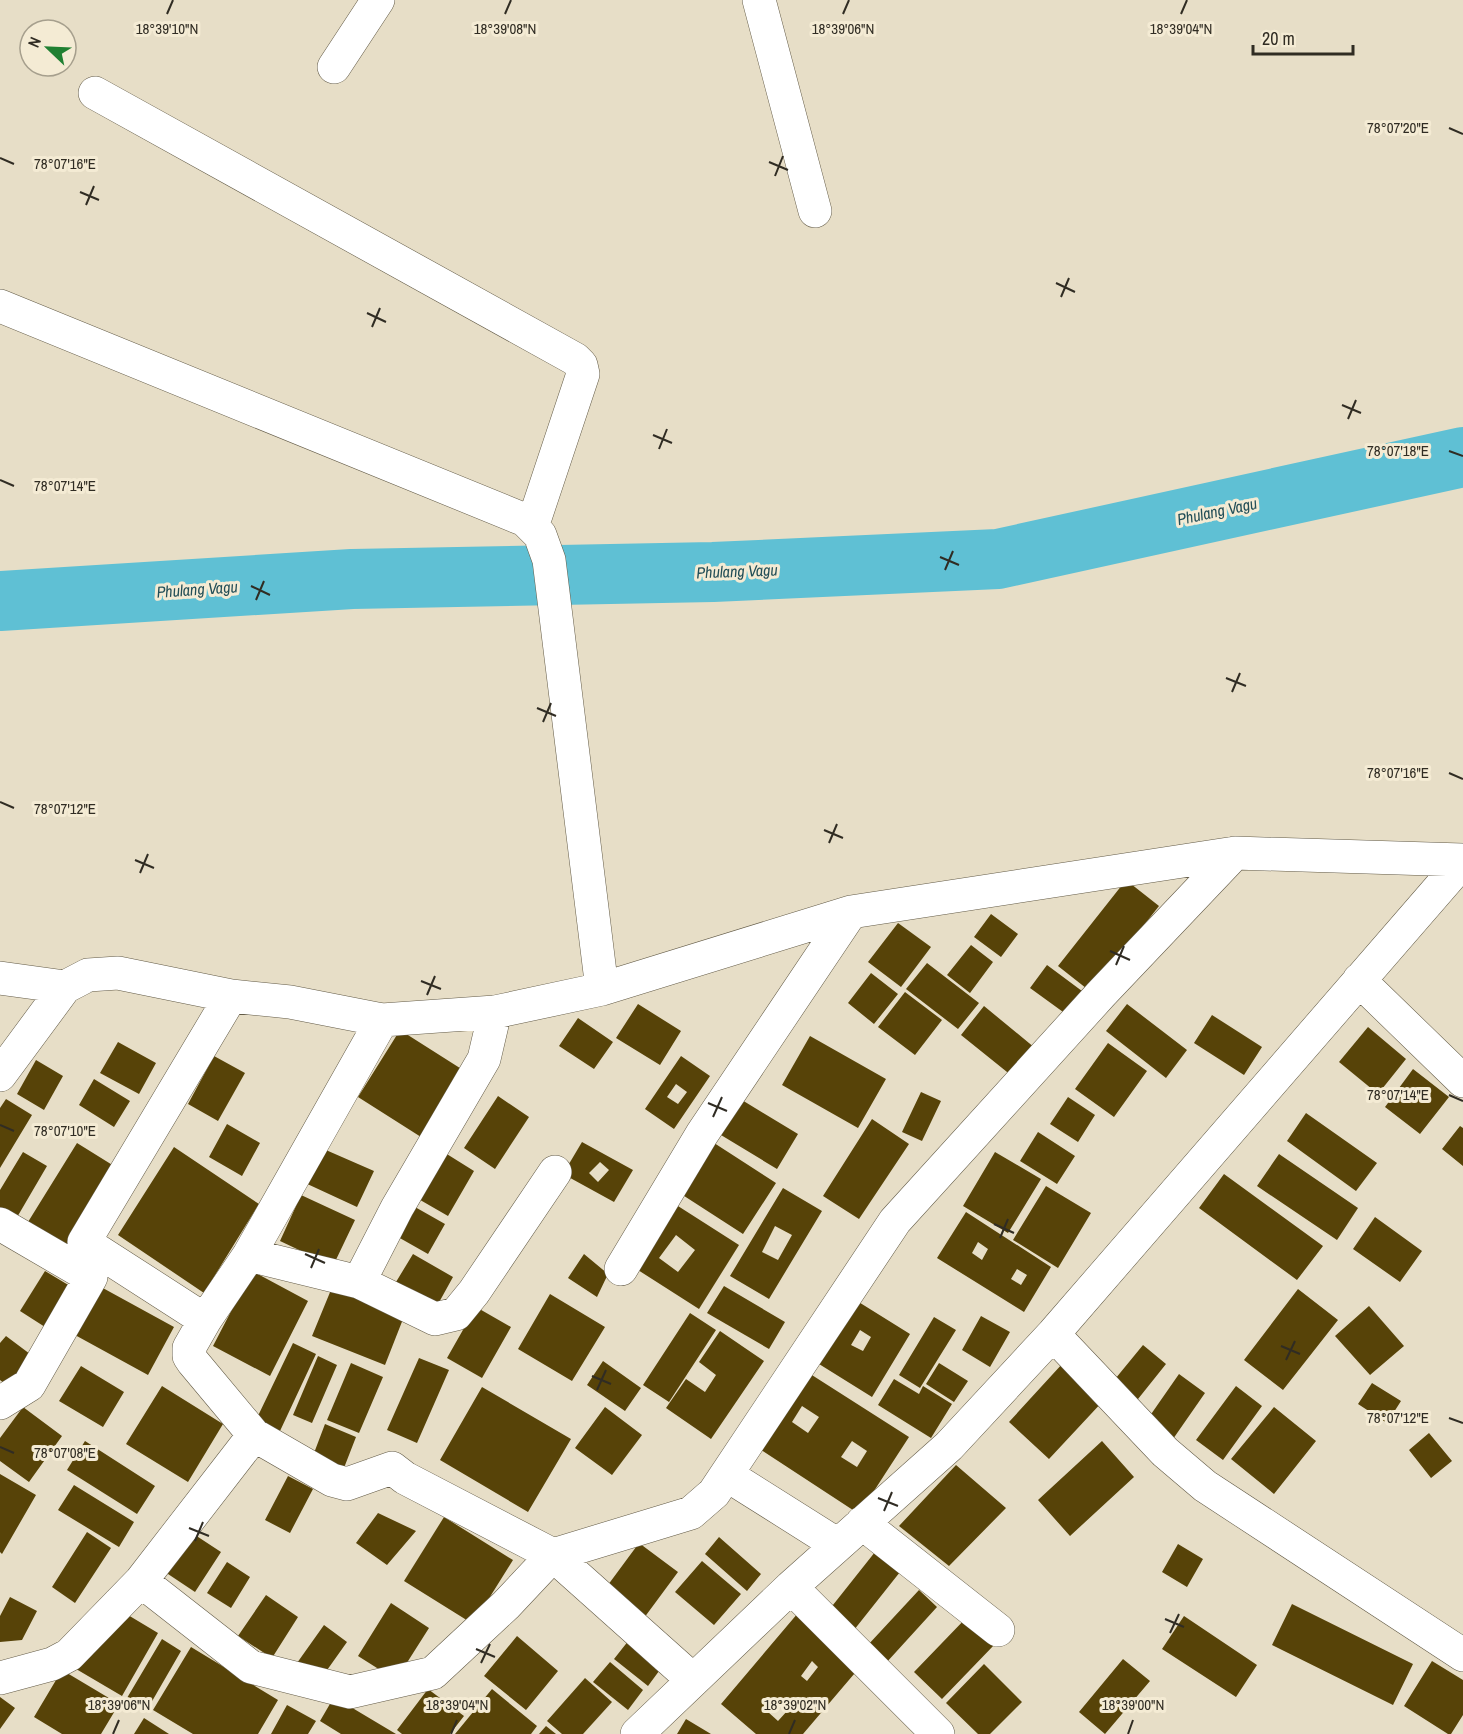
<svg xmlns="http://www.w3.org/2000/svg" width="1463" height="1734" font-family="'Archivo Narrow',sans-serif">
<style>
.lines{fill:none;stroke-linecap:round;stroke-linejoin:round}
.river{stroke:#5fc0d4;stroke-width:60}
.building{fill:#574308;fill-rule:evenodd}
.minor-casing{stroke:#635b47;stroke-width:34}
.minor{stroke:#fff;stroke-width:33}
.ticks{fill:none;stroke:#302c23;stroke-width:2}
.labels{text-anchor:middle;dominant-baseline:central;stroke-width:6;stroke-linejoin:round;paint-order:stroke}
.water-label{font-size:16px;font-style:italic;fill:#224e57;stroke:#f4ebd4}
.ticks-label{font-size:15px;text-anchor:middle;fill:#302c23;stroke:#f4ebd4;stroke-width:6;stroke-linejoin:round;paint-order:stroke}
</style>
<rect width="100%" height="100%" fill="#e7dec7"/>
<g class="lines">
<!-- river -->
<path class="river" d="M0,601L352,579L713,572L998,559L1463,457"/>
</g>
<!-- building -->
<path class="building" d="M1126,880L1159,906L1091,992L1058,966Z
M991,914L1018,934L1001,957L974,937Z
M898,923L931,947L901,987L868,962Z
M971,945L993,962L970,993L947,975Z
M927,963L979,1003L958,1029L906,989Z
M1047,965L1086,994L1070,1017L1030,988Z
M871,973L898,994L874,1024L848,1003Z
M905,992L942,1020L915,1055L878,1027Z
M638,1004L681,1031L660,1065L616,1038Z
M1127,1004L1187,1050L1166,1078L1106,1031Z
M984,1006L1035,1048L1012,1076L961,1035Z
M1212,1015L1262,1047L1244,1075L1194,1043Z
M578,1018L613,1042L594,1069L559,1046Z
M1368,1027L1406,1059L1378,1094L1339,1062Z
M400,1030L463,1070L421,1137L358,1097Z
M810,1036L886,1079L858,1128L782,1085Z
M118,1042L156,1063L139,1094L100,1073Z
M1108,1043L1147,1071L1114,1117L1075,1089Z
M214,1056L245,1073L218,1121L188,1104Z
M681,1056L710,1076L674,1129L645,1109ZM676,1084L687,1092L678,1104L667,1097Z
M36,1060L63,1076L44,1110L17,1094Z
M1413,1069L1449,1097L1420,1134L1385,1107Z
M94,1079L130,1101L114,1127L79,1105Z
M921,1092L941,1101L922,1141L902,1132Z
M498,1096L529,1117L495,1169L464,1148Z
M737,1097L798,1134L777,1169L716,1132Z
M1068,1097L1095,1115L1078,1142L1050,1124Z
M6,1099L32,1115L0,1168V1108Z
M1306,1113L1377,1163L1356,1191L1287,1141Z
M872,1119L909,1144L859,1219L823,1196Z
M227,1124L260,1143L242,1176L209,1157Z
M1460,1126L1463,1128V1166L1442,1149Z
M1038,1132L1075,1156L1057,1184L1020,1161Z
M711,1141L776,1183L743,1234L678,1192Z
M582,1142L633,1170L614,1202L563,1174ZM600,1162L609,1170L598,1182L589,1173Z
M77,1143L114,1166L65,1246L28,1222Z
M174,1147L259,1204L204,1293L118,1235Z
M319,1147L374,1171L357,1207L303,1182Z
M442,1151L474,1171L448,1216L415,1197Z
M23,1152L47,1166L16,1219L0,1209V1190Z
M995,1152L1041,1179L1008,1233L963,1206Z
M1279,1154L1358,1208L1337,1240L1257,1186Z
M1224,1174L1323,1246L1297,1280L1199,1208Z
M1046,1186L1091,1213L1058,1268L1013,1240Z
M783,1188L822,1211L769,1299L730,1276ZM775,1226L792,1235L778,1260L762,1252Z
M301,1195L355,1220L333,1266L280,1241Z
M667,1199L739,1245L699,1309L627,1263ZM676,1235L695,1250L678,1272L659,1258Z
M415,1207L445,1224L428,1254L398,1237Z
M966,1212L1051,1267L1024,1312L937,1258ZM978,1242L988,1249L982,1260L972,1253ZM1017,1269L1027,1275L1021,1285L1011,1279Z
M1375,1217L1422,1251L1400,1282L1353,1249Z
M413,1254L453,1277L437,1306L396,1282Z
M584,1254L608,1274L597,1297L568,1278Z
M45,1271L70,1286L45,1327L20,1311Z
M252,1271L308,1301L270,1376L213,1346Z
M333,1285L405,1314L385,1365L312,1336Z
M724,1286L785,1322L769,1349L707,1313Z
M101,1287L174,1327L148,1375L75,1335Z
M1298,1289L1338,1320L1283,1390L1244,1360Z
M550,1294L605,1327L572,1381L518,1349Z
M849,1296L910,1334L872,1397L811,1359ZM860,1330L871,1337L863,1351L851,1345Z
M1369,1306L1404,1346L1370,1375L1335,1336Z
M476,1307L511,1327L482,1378L447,1358Z
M690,1313L716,1330L669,1402L643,1385Z
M981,1316L1010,1332L990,1367L962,1350Z
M934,1317L956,1330L920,1388L899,1375Z
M720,1331L764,1361L711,1439L666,1408L686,1379L705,1392L716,1375L699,1362Z
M6,1336L34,1357L11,1389L0,1380V1343Z
M293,1343L316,1354L280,1431L256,1420Z
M1143,1345L1166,1364L1134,1404L1111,1384Z
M318,1356L337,1365L312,1423L293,1415Z
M419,1358L449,1370L417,1443L387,1430Z
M603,1361L641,1388L625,1411L587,1385Z
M351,1363L383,1377L359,1433L327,1420Z
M939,1363L968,1381L954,1402L926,1384Z
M1063,1363L1104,1400L1049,1459L1009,1422Z
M81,1366L124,1392L103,1427L59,1401Z
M804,1370L909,1437L859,1514L755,1446ZM802,1406L819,1417L808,1433L792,1422ZM852,1441L867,1451L857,1467L841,1457Z
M1179,1374L1205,1393L1173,1439L1147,1420Z
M894,1379L919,1394L923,1386L952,1404L931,1438L878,1405Z
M1372,1383L1401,1401L1387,1423L1358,1404Z
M162,1386L223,1424L188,1482L126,1444Z
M1236,1386L1262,1406L1223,1460L1196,1440Z
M482,1387L571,1439L528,1512L440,1460Z
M23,1407L62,1436L29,1482L0,1461V1438Z
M605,1407L642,1435L612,1475L575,1448Z
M1274,1407L1316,1441L1274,1494L1231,1459Z
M325,1424L356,1437L342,1473L311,1461Z
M1429,1433L1452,1461L1431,1478L1409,1450Z
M85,1441L155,1486L137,1514L67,1470Z
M1102,1441L1134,1477L1070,1536L1038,1500Z
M956,1465L1006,1508L949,1566L899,1526Z
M0,1474L36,1495L2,1554L0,1552Z
M288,1476L313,1489L290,1533L265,1520Z
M74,1485L134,1522L119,1547L58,1510Z
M378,1513L416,1531L387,1565L356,1543Z
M444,1517L513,1560L473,1624L404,1581Z
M87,1532L111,1548L75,1603L52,1587Z
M192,1533L221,1552L195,1592L165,1572Z
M719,1537L761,1574L747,1591L705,1554Z
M639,1543L678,1572L644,1618L605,1589Z
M1178,1544L1203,1559L1187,1587L1162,1572Z
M875,1552L900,1572L854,1630L829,1610Z
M702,1561L741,1594L714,1625L675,1592Z
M227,1562L250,1577L231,1608L207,1593Z
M919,1590L937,1607L886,1663L867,1646Z
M266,1595L298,1617L272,1658L238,1636Z
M10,1597L37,1611L22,1640L0,1642V1616Z
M108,1603L158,1633L122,1696L71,1666Z
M391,1603L429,1628L396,1680L358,1656Z
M1292,1604L1413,1664L1393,1705L1272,1645Z
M798,1613L860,1667L803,1734H756L721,1704ZM812,1661L818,1667L807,1681L801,1676ZM778,1701L788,1710L778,1721L768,1712Z
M968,1616L996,1643L942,1699L914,1672Z
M1184,1616L1257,1665L1236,1697L1162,1649Z
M324,1625L347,1642L320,1680L297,1663Z
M517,1636L558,1671L526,1710L484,1676Z
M162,1639L181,1651L147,1710L127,1698Z
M629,1640L662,1667L648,1686L614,1659Z
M191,1647L278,1700L258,1734H193L153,1710Z
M1123,1659L1150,1681L1105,1734L1079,1712Z
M1432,1661L1463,1680V1715L1451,1734H1448L1404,1706Z
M610,1662L643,1690L628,1710L593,1682Z
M984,1664L1022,1702L990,1734H978L946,1703Z
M62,1670L119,1704L101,1734H62L34,1717Z
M585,1678L612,1702L583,1734H562L547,1721Z
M428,1689L464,1716L450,1734H402L397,1730Z
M492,1689L537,1726L531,1734H455Z
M0,1697L15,1708L0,1729Z
M334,1697L396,1734H341L320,1721Z
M287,1705L316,1721L308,1734H271Z
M144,1718L169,1734H134Z
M686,1719L711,1734H677Z
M546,1726L556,1734H539Z"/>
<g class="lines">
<defs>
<path id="minor" d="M759,0L815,211
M334,67L378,0
M95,93L575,359L581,365L583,374L532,527
M0,306L525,520L540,535L549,560L602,989L495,1012L382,1020L249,1255L205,1320L189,1348V1356L193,1362L254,1435L141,1581L69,1655L52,1664L0,1678
M0,978L65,987
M1359,980L1463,1081
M602,989L851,912L1235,853
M0,1075L65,987L88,975L118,973L231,996L290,1002L382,1020
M0,1224L91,1277L29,1385L0,1403
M84,1242L205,1320
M249,1255L359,1282L435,1319L456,1314L474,1292L555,1172
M621,1269L702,1134L851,912
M91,1277L84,1242L231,996
M359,1282L397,1208L484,1059L495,1012
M1053,1334L1165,1452L1205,1486L1463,1655
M254,1435L332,1480L347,1484L392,1468L405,1478L553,1555L691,1513L714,1493L895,1221L1101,994L1235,853L1463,860
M727,1475L838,1545
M862,1523L998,1630
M141,1581L251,1667L350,1692L433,1673L506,1605L553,1555L693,1680
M791,1587L938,1734
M637,1734L791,1587L949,1446L1053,1334L1463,861"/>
</defs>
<!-- minor casing -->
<use href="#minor" class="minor-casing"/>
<!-- minor -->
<use href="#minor" class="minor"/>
</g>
<!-- ticks -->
<path class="ticks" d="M167,14L173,0M505,14L511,0M843,14L849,0M1181,14L1187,0M1449,128L1463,134M0,158L14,164M769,162L788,170M775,176L783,156M80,192L99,200M86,205L94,186M1056,283L1075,292M1061,297L1069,278M367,313L386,322M372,327L380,308M1342,405L1361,413M1348,419L1356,400M653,435L672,443M659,449L667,429M1449,451L1463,456M0,480L14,486M940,557L959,565M945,570L953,551M251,586L270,595M256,600L264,581M1226,678L1246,686M1232,692L1240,673M537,708L556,716M543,722L551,703M1449,773L1463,779M0,802L14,808M824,830L843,838M829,843L837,824M135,860L154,868M140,873L148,854M1110,951L1130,960M1116,965L1124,946M421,981L441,989M427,995L435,976M1449,1095L1463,1101M708,1103L727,1111M713,1117L722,1097M0,1125L14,1131M994,1224L1014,1233M1000,1238L1008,1219M305,1254L325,1263M311,1268L319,1249M1281,1346L1300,1354M1286,1360L1295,1341M592,1376L611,1384M597,1390L606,1370M1449,1418L1463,1423M0,1447L14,1453M878,1498L898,1506M884,1511L892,1492M189,1528L209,1536M195,1541L203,1522M1165,1619L1184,1627M1170,1633L1179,1614M476,1649L495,1657M481,1663L490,1644M113,1734L119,1720M451,1734L457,1720M789,1734L795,1720M1128,1734L1133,1720"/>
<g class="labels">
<!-- water labels -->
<g class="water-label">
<text transform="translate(1217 511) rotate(-12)">Phulang Vagu</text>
<text transform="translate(737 571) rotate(-2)">Phulang Vagu</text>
<text transform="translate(197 589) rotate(-4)">Phulang Vagu</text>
</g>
</g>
<g class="ticks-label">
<text x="167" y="34">18°39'10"N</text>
<text x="505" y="34">18°39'08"N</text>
<text x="843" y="34">18°39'06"N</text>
<text x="1181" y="34">18°39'04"N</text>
<text x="1398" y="133">78°07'20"E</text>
<text x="65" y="169">78°07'16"E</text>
<text x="1398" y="456">78°07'18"E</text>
<text x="65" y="491">78°07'14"E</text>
<text x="1398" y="778">78°07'16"E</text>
<text x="65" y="814">78°07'12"E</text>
<text x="1398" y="1100">78°07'14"E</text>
<text x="65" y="1136">78°07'10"E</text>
<text x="1398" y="1423">78°07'12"E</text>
<text x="65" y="1458">78°07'08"E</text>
<text x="119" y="1710">18°39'06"N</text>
<text x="457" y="1710">18°39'04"N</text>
<text x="795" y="1710">18°39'02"N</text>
<text x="1133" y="1710">18°39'00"N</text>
</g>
<!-- north arrow -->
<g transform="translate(48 48) rotate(293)"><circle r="28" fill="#f4ebd4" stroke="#a69f8d" stroke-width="1.5"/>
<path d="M0-4.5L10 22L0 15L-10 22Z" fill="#208032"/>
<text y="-9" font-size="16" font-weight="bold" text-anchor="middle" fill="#302c23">N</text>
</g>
<!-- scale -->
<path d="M1253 45v9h100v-9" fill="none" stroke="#302c23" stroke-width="3"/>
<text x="1262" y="45" font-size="18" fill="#302c23" stroke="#f4ebd4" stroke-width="4.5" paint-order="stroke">20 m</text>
</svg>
